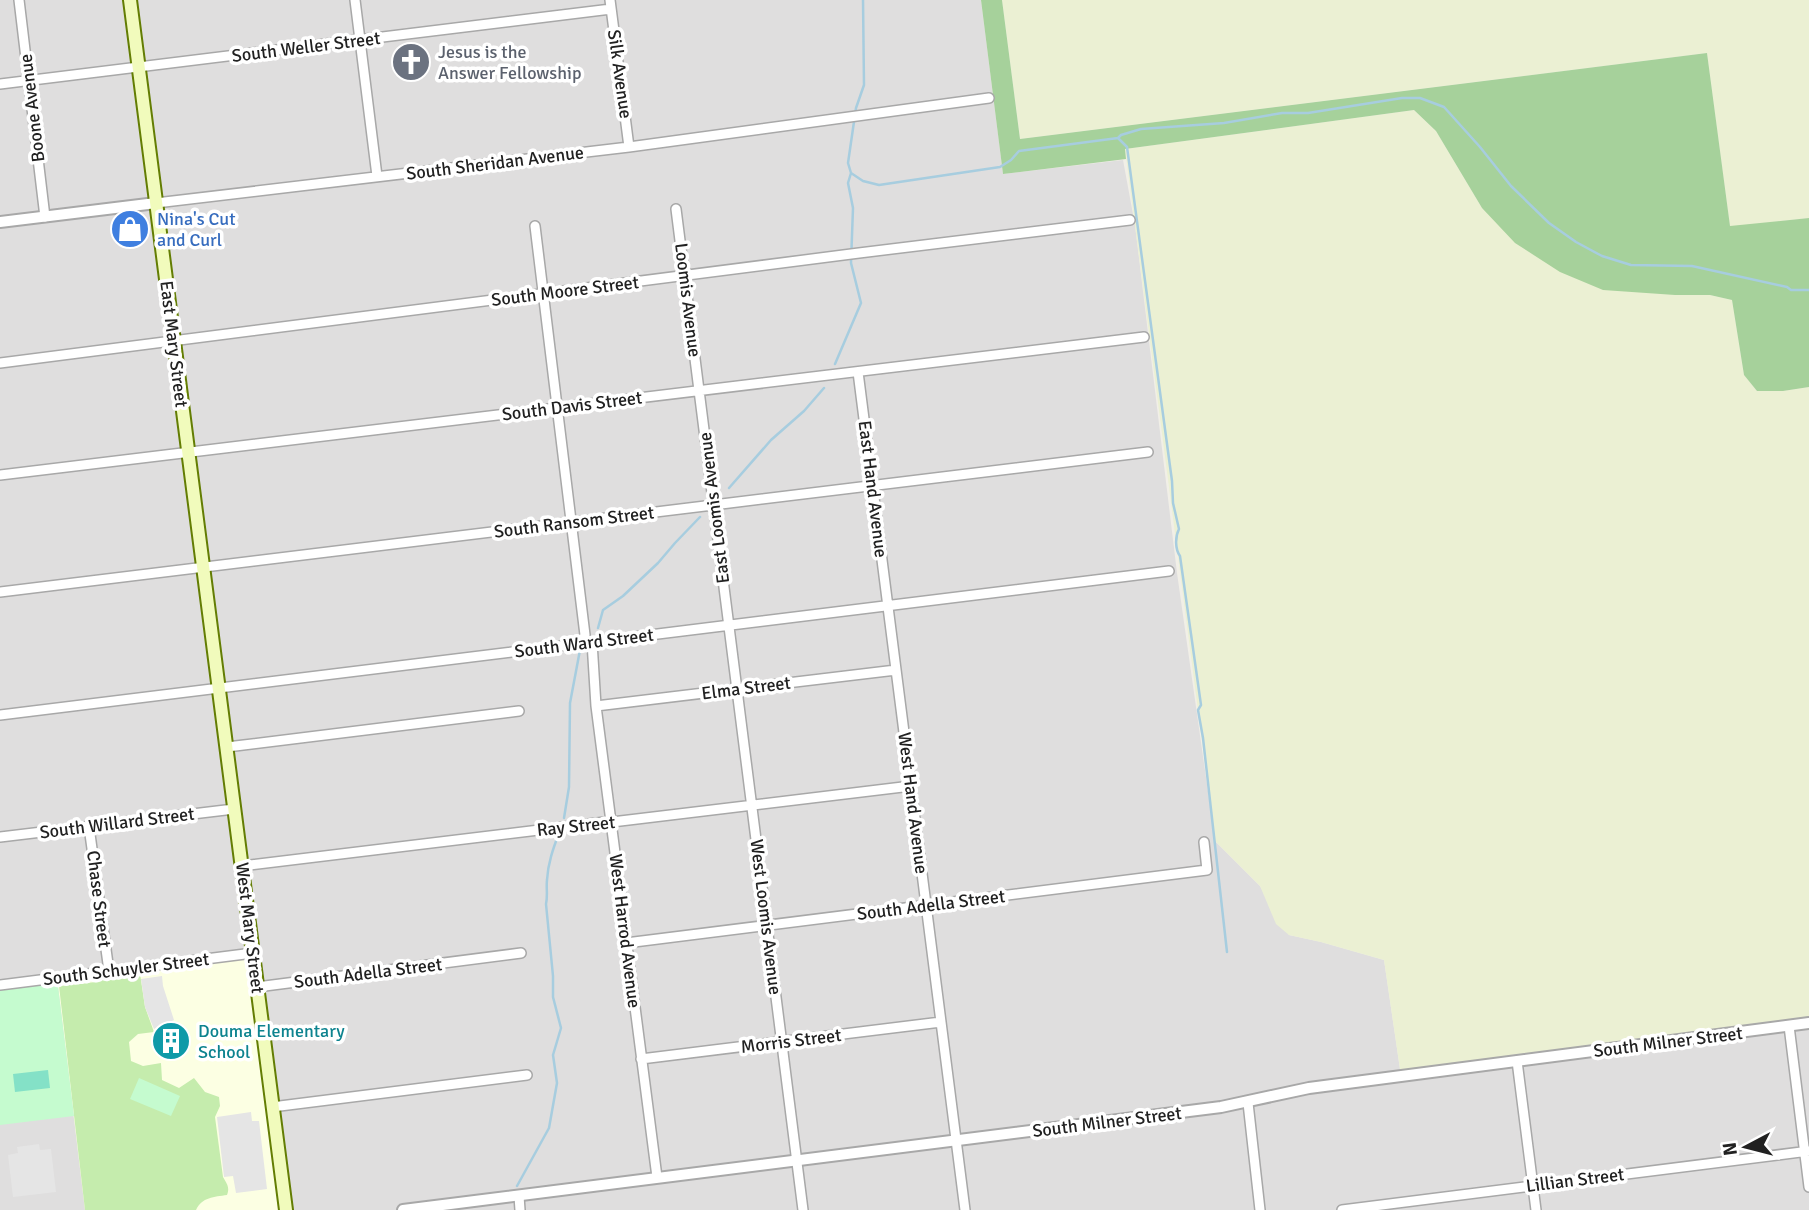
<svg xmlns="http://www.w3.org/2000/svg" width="1809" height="1210" font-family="Signika,sans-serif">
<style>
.residential{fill:#dfdede}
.education{fill:#fcffe3}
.farmland{fill:#ebf0d3}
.grass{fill:#c5ecad}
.forest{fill:#a6d19b}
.park{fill:#c5fbcf}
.pitch{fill:#84e1c7}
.parking{fill:#e5e5e5}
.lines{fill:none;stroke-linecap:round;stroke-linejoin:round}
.stream{stroke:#a7cddf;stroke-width:2.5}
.minor-casing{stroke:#a8a8a8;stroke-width:12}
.tertiary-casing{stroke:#a8a8a8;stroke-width:14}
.secondary-casing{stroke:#637d03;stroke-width:16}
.minor{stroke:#fff;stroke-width:9}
.tertiary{stroke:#fff;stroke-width:10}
.secondary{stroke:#f1fbbc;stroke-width:12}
.labels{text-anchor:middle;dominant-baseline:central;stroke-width:7;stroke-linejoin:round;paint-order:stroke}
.street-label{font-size:18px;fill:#212121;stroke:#fff}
.worship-label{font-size:18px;fill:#5b616d;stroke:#fff;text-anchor:start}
.shop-label{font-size:18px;fill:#366cbe;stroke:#fff;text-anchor:start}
.culture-label{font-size:18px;fill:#0d838f;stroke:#fff;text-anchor:start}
</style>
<rect width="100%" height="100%" fill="#f1efe7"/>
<!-- residential -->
<path class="residential" d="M0,0H981L1003,174L1123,160L1135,225L1177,573L1215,841L1260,886L1289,935L1321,942L1384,960L1401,1076L1809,1023V1210H0Z"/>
<!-- education -->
<path class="education" d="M253,953L286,1210H85L57,978Z"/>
<!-- farmland -->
<path class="farmland" d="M1002,0H1809V218L1730,227L1707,53L1020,139Z
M1414,110L1436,131L1482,208L1675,295H1710L1732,300L1744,375L1757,391H1783L1809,387V1023L1401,1076L1384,960L1321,942L1289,935L1276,924L1260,886L1215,841L1125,149Z"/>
<!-- grass -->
<path class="grass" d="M139,967L145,1007L154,1032L138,1034L129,1042L131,1061L143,1066L161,1063L162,1080L179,1088L194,1078L205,1092L219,1097L220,1106L215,1117L223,1177C227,1184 230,1187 227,1195C214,1197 202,1197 196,1210H85L59,986L96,982L101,972Z"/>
<!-- forest -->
<path class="forest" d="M981,0H1002L1020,139L1707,53L1730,226L1809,218V387L1783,391H1757L1744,375L1732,300L1710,295H1675L1603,290L1560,272L1515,243L1482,208L1436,131L1414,110L1125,149L1126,159L1003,174Z"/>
<!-- park -->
<path class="park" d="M57,978L74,1116L0,1125V985Z
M139,1078L180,1096L171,1116L130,1099Z"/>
<!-- pitch -->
<path class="pitch" d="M48,1070L50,1088L15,1092L13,1074Z"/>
<!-- parking -->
<path class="parking" d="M162,976L163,986L174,1020L154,1029L145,1007L141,979Z
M251,1112L252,1121H259L267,1189L236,1193L233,1176L224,1177L217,1117Z
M39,1144L40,1150L51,1149L56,1192L13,1197L8,1155L18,1153L17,1147Z"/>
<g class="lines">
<!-- stream -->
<path class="stream" d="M1118,138L1127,147L1172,481L1173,503L1179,529C1175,537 1175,549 1180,556L1201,705L1198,710L1203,738L1227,952
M851,173L863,181L879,185L1000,167L1011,160L1019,151L1118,138L1121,135L1141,129L1224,123L1282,113H1308L1402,98H1420L1444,107L1480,147L1511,186L1549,223L1576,242L1602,256L1631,265L1692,266L1787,287L1791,290H1809
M835,364L861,303L851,263L853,208L848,183L851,173L848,163L856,108L864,85L863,0
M729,488L771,440L804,411L824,388
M598,628L603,610L623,596L658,563L675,543L700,517
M564,818L569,787L570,703L580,650
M517,1186L549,1128L557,1083L553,1055L561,1028L553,997V976L546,904C548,895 546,888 547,880C548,863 553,849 559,833"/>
<defs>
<path id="minor" d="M19,0L45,217
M355,0L377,176
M610,0L629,147
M0,84L611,9
M156,203L629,147L989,98
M676,209L803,1210
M535,226L585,635L581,643
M0,363L859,253L1130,220
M858,372L965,1210
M0,475L1144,337
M0,592L1148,452
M592,642L596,706L657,1177
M596,706L896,670
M0,715L1169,571
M227,747L519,711
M89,827L109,971
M0,837L234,809
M242,866L605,822H612L911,786
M626,943L1207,870L1204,842
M0,985L253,953
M257,987L521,953
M1789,1026L1809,1187
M641,1059L941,1022
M1517,1061L1536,1210
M1248,1103L1260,1210
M272,1107L527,1075
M519,1196L520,1210
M1342,1210L1809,1151"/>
<path id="tertiary" d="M0,222L156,203
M403,1210L1221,1107L1309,1088L1809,1023"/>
<path id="secondary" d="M130,0L286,1210"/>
</defs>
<!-- minor casing -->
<use href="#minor" class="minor-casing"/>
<!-- tertiary casing -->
<use href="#tertiary" class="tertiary-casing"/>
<!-- secondary casing -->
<use href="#secondary" class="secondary-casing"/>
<!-- minor -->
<use href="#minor" class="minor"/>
<!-- tertiary -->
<use href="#tertiary" class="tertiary"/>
<!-- secondary -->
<use href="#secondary" class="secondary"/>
</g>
<!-- icons -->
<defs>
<symbol id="church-disc" viewBox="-11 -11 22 22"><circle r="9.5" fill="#6b7280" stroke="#fff"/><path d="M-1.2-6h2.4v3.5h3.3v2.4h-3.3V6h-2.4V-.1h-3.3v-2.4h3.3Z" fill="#fff"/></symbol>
<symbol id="shop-disc" viewBox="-11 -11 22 22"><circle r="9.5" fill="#3f7fe0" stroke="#fff"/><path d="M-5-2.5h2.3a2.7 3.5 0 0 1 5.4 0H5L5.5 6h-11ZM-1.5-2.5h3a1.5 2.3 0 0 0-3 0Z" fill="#fff"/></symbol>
<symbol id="building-disc" viewBox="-11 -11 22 22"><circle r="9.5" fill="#0f9aa8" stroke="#fff"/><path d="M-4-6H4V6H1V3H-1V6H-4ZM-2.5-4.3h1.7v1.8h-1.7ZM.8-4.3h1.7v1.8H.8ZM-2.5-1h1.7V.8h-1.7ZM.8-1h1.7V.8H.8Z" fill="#fff"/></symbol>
</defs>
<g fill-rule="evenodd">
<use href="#church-disc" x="389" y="40" width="44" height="44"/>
<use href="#shop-disc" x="108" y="207" width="44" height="44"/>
<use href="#building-disc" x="149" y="1019" width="44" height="44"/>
</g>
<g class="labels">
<!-- street labels -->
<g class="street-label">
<text transform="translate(306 47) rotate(-7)">South Weller Street</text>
<text transform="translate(620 74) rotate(82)">Silk Avenue</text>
<text transform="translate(32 108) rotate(-97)">Boone Avenue</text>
<text transform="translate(495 163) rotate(-7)">South Sheridan Avenue</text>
<text transform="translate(565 291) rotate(-7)">South Moore Street</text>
<text transform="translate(688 300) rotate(83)">Loomis Avenue</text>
<text transform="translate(174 344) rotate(83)">East Mary Street</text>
<text transform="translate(572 406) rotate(-7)">South Davis Street</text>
<text transform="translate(873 489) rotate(83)">East Hand Avenue</text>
<text transform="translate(714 508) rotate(-97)">East Loomis Avenue</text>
<text transform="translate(574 522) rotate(-7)">South Ransom Street</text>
<text transform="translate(584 643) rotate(-7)">South Ward Street</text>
<text transform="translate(746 688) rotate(-7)">Elma Street</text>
<text transform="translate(913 803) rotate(83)">West Hand Avenue</text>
<text transform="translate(117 823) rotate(-7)">South Willard Street</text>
<text transform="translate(576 826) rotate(-6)">Ray Street</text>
<text transform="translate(99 899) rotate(83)">Chase Street</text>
<text transform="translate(931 905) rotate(-7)">South Adella Street</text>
<text transform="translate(766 917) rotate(83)">West Loomis Avenue</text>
<text transform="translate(250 928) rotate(83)">West Mary Street</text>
<text transform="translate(625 931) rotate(83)">West Harrod Avenue</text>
<text transform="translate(126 969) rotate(-7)">South Schuyler Street</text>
<text transform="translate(368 973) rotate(-7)">South Adella Street</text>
<text transform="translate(791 1041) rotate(-7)">Morris Street</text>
<text transform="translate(1668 1042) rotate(-7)">South Milner Street</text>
<text transform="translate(1107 1122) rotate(-7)">South Milner Street</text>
<text transform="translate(1575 1180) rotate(-7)">Lillian Street</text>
</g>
<!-- worship labels -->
<g class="worship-label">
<text x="438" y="52">Jesus is the<tspan x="438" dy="21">Answer Fellowship</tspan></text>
</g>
<!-- shop labels -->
<g class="shop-label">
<text x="157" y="219">Nina's Cut<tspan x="157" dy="21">and Curl</tspan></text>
</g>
<!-- culture labels -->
<g class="culture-label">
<text x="198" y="1031">Douma Elementary<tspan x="198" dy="21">School</tspan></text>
</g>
</g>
<!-- north arrow -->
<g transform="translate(1746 1147) rotate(263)" stroke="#ffffff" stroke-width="5" paint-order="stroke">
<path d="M0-5L12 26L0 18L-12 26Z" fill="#212121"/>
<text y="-10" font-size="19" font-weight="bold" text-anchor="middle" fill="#212121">N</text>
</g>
</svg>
